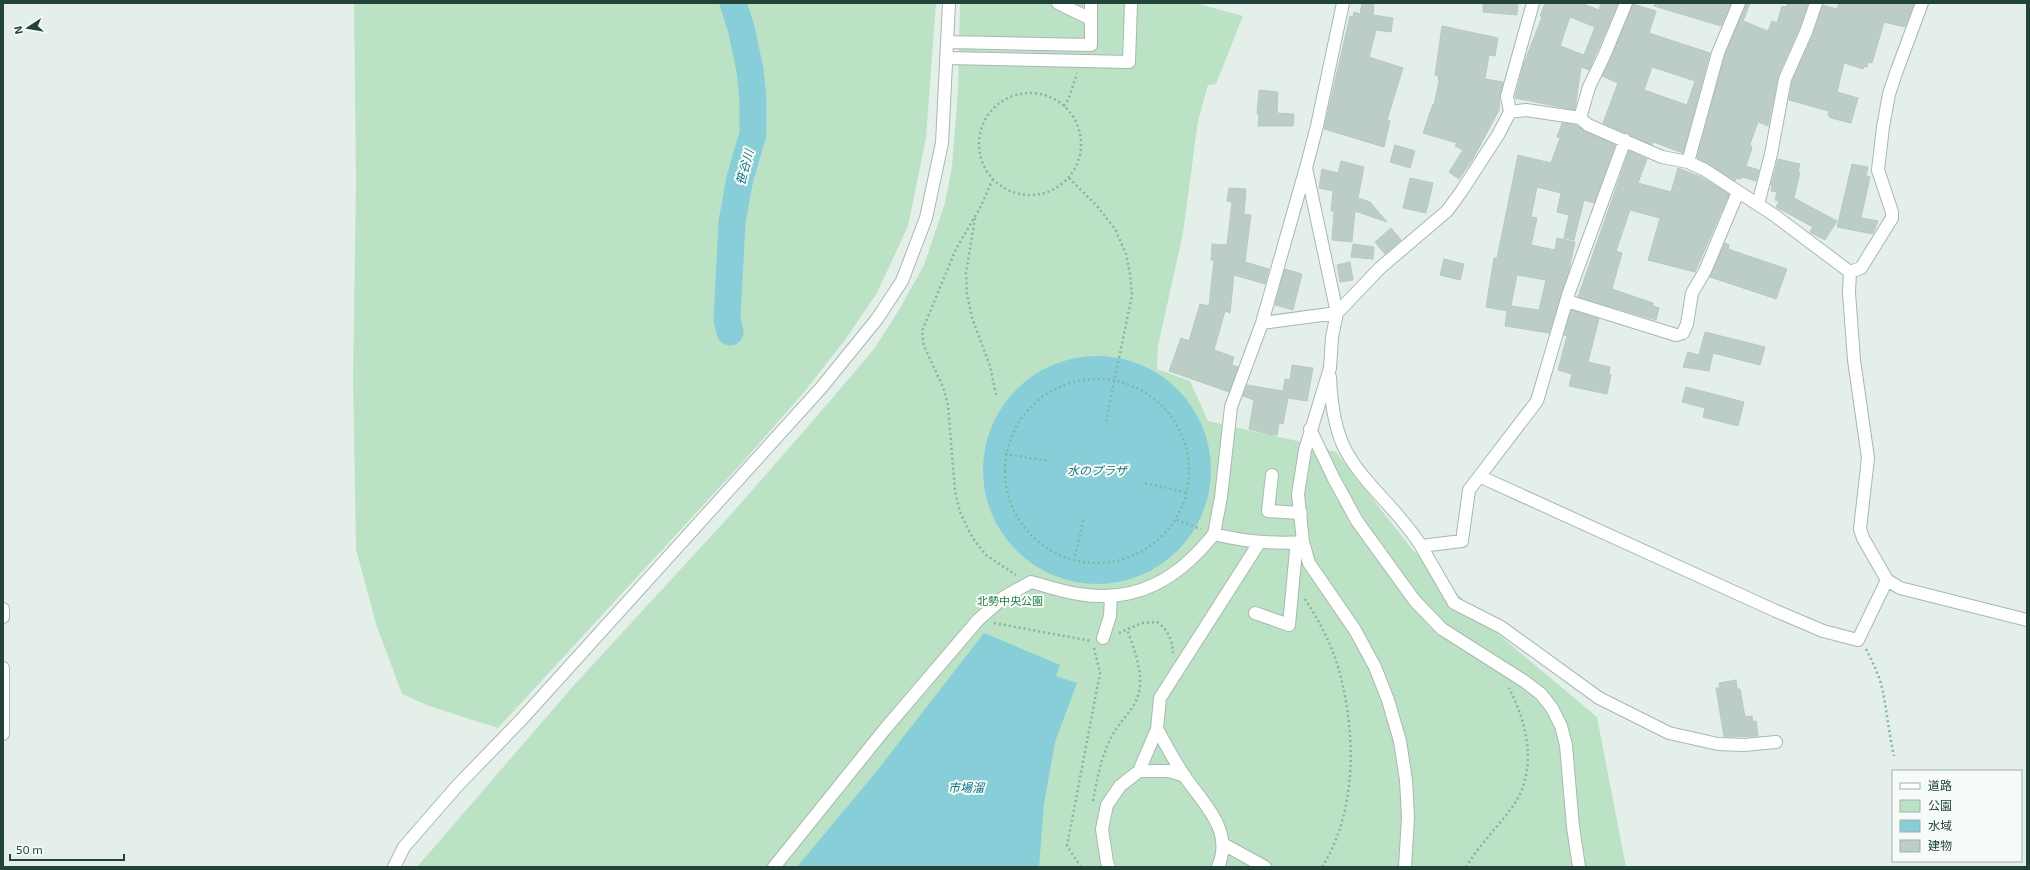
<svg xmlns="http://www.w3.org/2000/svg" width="2030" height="870" font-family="'Exo 2','Noto Sans JP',sans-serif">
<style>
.green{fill:#bce2c5}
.water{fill:#88ced8}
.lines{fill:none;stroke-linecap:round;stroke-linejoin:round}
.river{stroke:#88ced8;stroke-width:27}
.building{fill:#bccdc6;stroke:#b6cac1;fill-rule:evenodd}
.minor-casing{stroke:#a7b8b1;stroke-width:14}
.path{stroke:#82b6a4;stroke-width:2.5;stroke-dasharray:2 3;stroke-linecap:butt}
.minor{stroke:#fff;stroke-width:12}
.labels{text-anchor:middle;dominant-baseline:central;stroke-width:4;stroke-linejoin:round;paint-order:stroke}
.park-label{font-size:11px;fill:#287e47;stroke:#f6fbf8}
.water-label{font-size:12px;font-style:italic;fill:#157686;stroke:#f6fbf8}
</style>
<rect width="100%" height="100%" fill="#e5efea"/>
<!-- green -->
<path class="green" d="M354,3H936L926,138L908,226L877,293L845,340L805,391L742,463L498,728L429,706L402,694L376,624L356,549L353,378L356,183Z
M960,3H1195L1243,16L1216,84L1208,85L1198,121L1183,233L1158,346L1157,369L1190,381L1208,421L1297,441L1336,452L1412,549L1498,634L1597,717L1626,867H417L575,684L735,510L817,416L874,349L899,310L924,265L945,203L952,166L958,90Z"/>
<!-- water -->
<path class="water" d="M983 470a114 114 0 1 1 228 0a114 114 0 1 1-228 0Z
M984,633L1060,665L1056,676L1077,683L1055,742L1044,804L1039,867H797L876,772Z"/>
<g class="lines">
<!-- river -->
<path class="river" d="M730,332L727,319L732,222L740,178L753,134V99L750,70L741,28L733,3"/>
</g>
<!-- building -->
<path class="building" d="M1362,3H1374L1373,15L1393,18L1391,32L1376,30L1369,57L1403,68L1387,120L1390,121L1384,147L1324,129L1350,16L1353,17L1354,12L1360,14Z
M1483,3H1518L1517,15L1483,12Z
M1545,3H1581L1599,10L1601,3H1618L1589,70L1581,67L1575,110L1515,98L1524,63L1542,17L1540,16ZM1570,17L1595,27L1584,55L1560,46Z
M1655,3H1731L1721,26L1654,6Z
M1746,3H1750L1743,21L1768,31L1772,21L1777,23L1782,6L1786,7L1788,3H1808L1799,29L1778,76L1768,126L1758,122L1750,144L1752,148L1746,166L1759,170L1756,181L1742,177L1741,179L1736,178L1735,181L1697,158L1724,58Z
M1839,3H1914L1905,27L1884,22L1872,63L1868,62L1867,67L1864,66L1863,69L1844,63L1837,92L1858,98L1851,123L1831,118L1828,115L1829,111L1789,100L1792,81L1813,35L1823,5L1837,9Z
M1633,4L1656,11L1649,33L1710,53L1683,153L1653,142L1652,145L1603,123L1618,83L1602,76ZM1652,67L1695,81L1687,105L1644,90Z
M1442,26L1498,38L1495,56L1489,55L1485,79L1503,82L1500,94L1499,110L1474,157L1459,179L1449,172L1463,150L1455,146L1457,143L1423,133L1433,104L1434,105L1439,81L1438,80L1439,76L1435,75Z
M1259,90L1278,92L1277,113L1294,114L1293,126H1258L1259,114H1257Z
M1562,123L1573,124L1615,145L1594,203L1584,200L1574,240L1564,238L1569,215L1557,212L1561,193L1537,187L1531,217L1537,218L1531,245L1555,250L1557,238L1575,242L1569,270L1549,333L1505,326L1507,311L1486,307L1494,258H1497L1518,155L1551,163L1560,138L1557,137ZM1517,275L1546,280L1539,310L1511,306Z
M1395,145L1415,151L1410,168L1390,162Z
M1629,151L1647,159L1638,183L1671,192L1678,168L1701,177L1729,194L1695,272L1648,260L1660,218L1630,210L1616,251L1622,253L1612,289L1653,303V306L1659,308L1656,320L1578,297Z
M1778,159L1800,164L1798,172H1800L1794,198L1837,221L1825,240L1810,232L1813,227L1776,207L1779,201L1775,200L1777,192L1771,191L1772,186L1771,185Z
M1341,161L1364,167L1358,198L1370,202L1387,222L1355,211L1352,242L1332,240L1334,211H1331L1333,191L1319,188L1322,169L1338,173Z
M1852,164L1868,167L1866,176L1870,177L1861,218L1878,221L1873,234L1837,227Z
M1410,178L1433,183L1426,213L1403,208Z
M1229,188L1246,189L1244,214L1251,215L1245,262L1269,269L1265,284L1234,275L1230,313L1225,311L1214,350L1234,357L1232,365L1238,367L1229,392L1169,371L1181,338L1189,341L1200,304L1209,306L1214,260H1211L1212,244L1227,245L1232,202L1227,201Z
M1391,228L1401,240L1385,254L1375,242Z
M1725,243L1729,245L1728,249L1787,269L1776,299L1710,277Z
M1353,244L1374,247L1373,259L1351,257Z
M1444,259L1464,264L1460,280L1440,275Z
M1350,262L1353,280L1340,282L1337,265Z
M1285,269L1302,274L1293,310L1275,305Z
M1571,310L1599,319L1588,362L1610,367L1609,374L1611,375L1607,394L1569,386L1572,374L1558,370L1567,336L1564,335Z
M1705,332L1765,347L1760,365L1713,353L1709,371L1683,367L1688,352L1699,355Z
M1292,365L1313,368L1307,401L1288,398L1283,424L1279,423L1277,435H1272L1249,429L1254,400L1243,396L1247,385L1283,391L1285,379L1290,380Z
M1686,387L1744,402L1738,426L1703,417L1705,408L1682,402Z
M1736,680L1737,689H1740L1745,717L1752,716L1753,722L1756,721L1758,736L1724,737L1716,688H1720L1719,683Z"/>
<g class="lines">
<defs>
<path id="minor" d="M1343,3L1317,126L1306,168L1337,313L1332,337L1330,368L1305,450L1298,494L1303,542L1309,563L1355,630L1375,667L1388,700L1400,741L1406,780L1408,817L1405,867
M1091,19V3
M948,42L1091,45V19L1058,3
M946,58L1129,62L1131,3
M1510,112L1526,110L1580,118L1588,125L1662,157L1688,162L1705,170L1774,215L1850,272
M1580,118L1589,87L1604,56L1626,3
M1688,162L1718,53L1739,3
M1758,204L1771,154L1785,79L1806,32L1816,3
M1850,272L1849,293L1854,360L1868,458L1860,529L1863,538L1887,580L1900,588L2027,620
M1850,272L1861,268L1892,218V212L1878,170L1883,127L1889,94L1896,73L1922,3
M1567,301L1676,335L1683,333L1687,324L1692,293L1705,271L1738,192
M1262,323L1337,313L1380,268L1447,211L1461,192L1498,135L1510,112L1507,96L1533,3
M1330,377C1331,401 1334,429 1346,451C1365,486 1400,511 1421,546L1462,541L1469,490L1537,401L1569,292L1625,140
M1310,429L1334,479L1357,521L1415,601L1442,629L1524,681L1541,694L1552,708L1561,726L1566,745L1573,827L1579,867
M1272,475L1268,511L1301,513
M1481,477L1776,611L1823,631L1858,640L1887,580
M1214,534L1221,497L1231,407L1262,323L1305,171
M1421,546L1454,603L1501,627L1599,698L1669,733L1718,744L1744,745L1776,742
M3,609V617
M1255,613L1289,625L1296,550L1303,542
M1103,638L1110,616L1111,596
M3,668V734
M1157,729C1166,745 1175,762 1185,777C1204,804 1234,831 1218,867
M1139,771H1169L1185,776
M1223,844L1265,867
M394,867L404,847L458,785L521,720L821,388L877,319L902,281L926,218L942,143L949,3
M774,867L885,729L978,620L1004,597L1031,582C1047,586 1063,592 1079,594C1137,604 1179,578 1214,534C1245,542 1272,544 1303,542
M1109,867L1107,862L1102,829L1107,805L1120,786L1139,771L1157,729L1160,698L1259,543"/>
</defs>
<!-- minor casing -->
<use href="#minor" class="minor-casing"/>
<!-- path -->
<path class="path" d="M979 144a51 51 0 1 1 102 0a51 51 0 1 1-102 0Z
M1064,106L1069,98L1077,73
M1069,178L1097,206L1115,229L1126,254L1130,274L1132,295L1106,421
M993,179L980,208L956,249L922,331L924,346L943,387L948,405L955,491L960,512L972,537L986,555L1016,575
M975,218L966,273L967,294L972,318L990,366L996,395
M1005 471a92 92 0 1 1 184 0a92 92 0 1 1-184 0Z
M1005,454L1049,461
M1145,483L1188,493
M1177,520L1201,529
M1074,561L1084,517
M1305,599C1320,622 1333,647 1340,674C1356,735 1357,812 1322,867
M994,623L1091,641
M1119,633L1142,623L1157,622C1168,630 1172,639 1173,653
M1866,649C1873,663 1880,677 1883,692C1887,713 1889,734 1894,756
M1093,801C1097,781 1100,761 1109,742C1115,727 1127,717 1135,703C1147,680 1135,652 1127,629
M1081,867L1067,846L1100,673L1094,648
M1466,867C1479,845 1498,827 1513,806C1538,770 1528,725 1509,688"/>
<!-- minor -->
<use href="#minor" class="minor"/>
</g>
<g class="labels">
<!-- park labels -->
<g class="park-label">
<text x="1010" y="600">北勢中央公園</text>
</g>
<!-- water labels -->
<g class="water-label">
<text transform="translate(744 167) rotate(-75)">笹谷川</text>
<text x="1097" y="470">水のプラザ</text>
<text x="966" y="787">市場溜</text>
</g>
</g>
<!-- border -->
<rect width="2030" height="870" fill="none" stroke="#224339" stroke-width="8"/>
<!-- legend -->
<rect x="1892" y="770" width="130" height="92" fill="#f6fbf8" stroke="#a1b1ac"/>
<rect x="1900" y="783" width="20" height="6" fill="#ffffff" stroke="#a1b1ac"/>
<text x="1928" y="790" font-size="12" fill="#224339">道路</text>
<rect x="1900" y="800" width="20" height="12" fill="#bce2c5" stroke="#a1b1ac"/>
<text x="1928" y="810" font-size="12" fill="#224339">公園</text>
<rect x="1900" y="820" width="20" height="12" fill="#88ced8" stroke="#a1b1ac"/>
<text x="1928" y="830" font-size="12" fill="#224339">水域</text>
<rect x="1900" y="840" width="20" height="12" fill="#bccdc6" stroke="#a1b1ac"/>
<text x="1928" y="850" font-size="12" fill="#224339">建物</text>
<!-- north arrow -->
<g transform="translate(28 28) rotate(258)" stroke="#f6fbf8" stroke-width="3" paint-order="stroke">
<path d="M0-3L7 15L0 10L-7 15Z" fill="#224339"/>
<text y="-6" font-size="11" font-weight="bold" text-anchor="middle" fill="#224339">N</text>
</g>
<!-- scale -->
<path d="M10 854v6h114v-6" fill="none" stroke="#224339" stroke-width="2"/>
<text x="16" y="854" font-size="12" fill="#224339" stroke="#f6fbf8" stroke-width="3" paint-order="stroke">50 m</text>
</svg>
